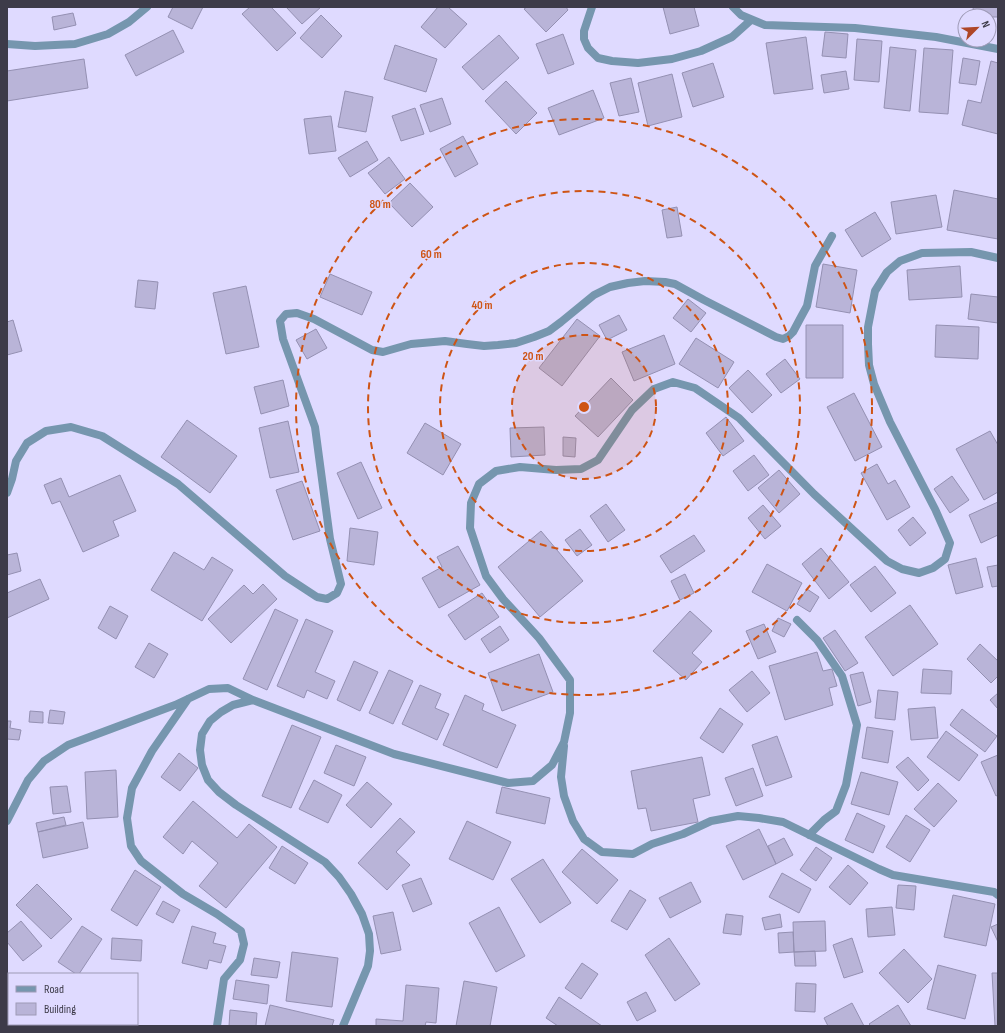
<svg xmlns="http://www.w3.org/2000/svg" width="1005" height="1033" font-family="'Sofia Sans Condensed',sans-serif">
<style>
.building{fill:#b9b4d8;stroke:#9490b2}
.lines{fill:none;stroke-linecap:round;stroke-linejoin:round}
.minor{stroke:#7696ae;stroke-width:8}
.tertiary{stroke:#7696ae;stroke-width:8}
.ring{fill:none;stroke:#ce5415;stroke-width:2;stroke-dasharray:7 5}
.centre{fill:#ce5415;stroke:#dfdaff;stroke-width:2}
.ring-label{font-size:12px;text-anchor:middle;font-weight:bold;fill:#ce5415;stroke:#dfdaff;stroke-width:3;stroke-linejoin:round;paint-order:stroke}
</style>
<rect width="100%" height="100%" fill="#dfdaff"/>
<!-- building -->
<path class="building" d="M173,7H203L192,29L168,17Z
M250,7H271L296,33L277,51L242,14Z
M286,7H321L302,24Z
M438,7H448L467,24L445,48L421,27Z
M527,7H566L568,10L546,32L524,9Z
M663,7H694L699,26L670,34Z
M973,7H998V17H989V16H974Z
M73,13L76,25L54,30L52,17Z
M321,15L342,36L322,58L300,38Z
M173,30L184,52L136,76L125,55Z
M825,32L848,34L846,58L822,56Z
M563,34L574,64L548,74L536,44Z
M499,35L519,58L483,90L462,67Z
M806,37L813,89L774,94L766,43Z
M857,39L882,41L879,82L854,80Z
M395,45L437,59L426,92L384,79Z
M890,47L916,50L910,111L884,108Z
M924,48L953,50L948,114L919,112Z
M963,58L980,61L976,85L959,83Z
M84,59L88,88L7,101V71Z
M991,61L998,63V134L962,125L968,100L981,103Z
M713,63L724,97L693,107L682,73Z
M846,71L849,89L824,93L821,75Z
M672,74L682,117L648,126L638,83Z
M631,78L639,112L619,116L610,83Z
M506,81L537,113L516,134L485,101Z
M593,90L604,118L559,135L548,108Z
M345,91L373,97L366,132L338,127Z
M442,98L451,124L430,132L420,105Z
M415,108L424,134L401,141L392,116Z
M331,116L336,151L309,154L304,119Z
M463,136L478,164L455,177L440,149Z
M367,141L378,160L350,177L338,158Z
M389,157L405,179L385,194L368,173Z
M410,183L433,207L412,227L389,203Z
M954,190L998,199V239L947,230Z
M936,195L942,227L896,234L891,202Z
M677,207L682,236L667,238L662,210Z
M875,212L891,239L862,257L845,230Z
M823,264L857,270L850,313L816,307Z
M960,266L962,297L909,300L907,270Z
M330,274L372,292L362,315L320,297Z
M138,280L158,282L155,309L135,307Z
M246,286L259,347L226,354L213,293Z
M971,294L998,297V323L968,319Z
M688,299L706,313L691,332L673,318Z
M619,315L627,330L607,340L599,325Z
M577,319L600,336L562,386L539,368Z
M13,320L22,351L7,355V322Z
M806,325H843V378H806Z
M936,325L979,327L978,359L935,357Z
M316,329L327,348L307,359L296,340Z
M664,335L675,364L634,381L622,352Z
M696,338L734,362L718,388L679,364Z
M785,359L800,379L781,393L766,374Z
M748,370L772,395L752,413L729,388Z
M611,378L633,400L598,437L575,416Z
M283,380L289,406L261,414L254,387Z
M854,393L882,447L855,461L827,407Z
M726,417L744,441L723,456L706,433Z
M187,420L237,456L210,493L161,457Z
M288,421L299,472L270,478L259,428Z
M425,423L461,444L443,475L407,453Z
M544,427L545,455L511,457L510,428Z
M990,431L998,445V492L984,500L956,449Z
M563,437L576,438L575,457L563,456Z
M754,455L769,475L748,491L733,471Z
M361,462L382,508L358,519L337,473Z
M877,464L888,484L895,480L910,507L887,520L861,473Z
M779,470L800,494L779,513L758,488Z
M120,475L136,511L113,521L119,536L83,552L60,501L52,504L44,485L61,478L69,497Z
M952,476L969,500L950,513L934,489Z
M302,481L320,531L293,540L276,490Z
M998,502V535L981,543L969,515Z
M606,504L625,530L608,542L590,516Z
M763,505L781,526L765,539L748,518Z
M913,517L926,533L910,546L898,530Z
M350,528L378,532L374,565L347,561Z
M580,529L592,545L577,556L565,540Z
M541,531L583,581L540,617L498,567Z
M694,535L705,551L671,573L660,556Z
M458,546L480,585L439,608L422,578L442,567L437,557Z
M821,548L849,582L829,599L802,564Z
M174,552L204,570L212,557L233,570L202,621L151,590Z
M17,553L21,571L7,575V555Z
M976,558L983,587L956,594L948,565Z
M767,564L802,583L787,611L752,592Z
M998,565V586L992,587L987,567Z
M875,566L896,593L871,612L850,585Z
M685,574L694,593L680,600L671,581Z
M40,579L49,599L7,618V593Z
M263,584L277,599L231,643L208,619L244,585L253,594Z
M807,589L819,597L810,612L797,604Z
M482,593L499,617L465,640L448,615Z
M910,605L938,644L893,676L865,637Z
M110,606L128,616L116,639L98,628Z
M275,609L298,620L267,690L243,679Z
M690,611L712,631L692,653L702,662L686,680L653,651Z
M778,618L791,624L784,637L772,631Z
M306,619L333,631L315,672L335,681L327,699L307,690L304,698L277,686Z
M764,624L776,652L758,659L746,631Z
M500,626L509,640L490,653L481,639Z
M835,630L858,663L845,671L823,638Z
M149,643L168,654L154,678L135,667Z
M980,644L998,661V676L991,683L967,659Z
M817,652L823,671L832,669L837,686L829,688L833,705L785,720L769,666Z
M539,654L553,692L502,711L488,673Z
M354,661L378,672L360,711L337,700Z
M923,669L952,671L951,694L921,693Z
M389,670L413,681L393,724L369,713Z
M752,671L770,693L747,712L729,690Z
M863,672L871,702L858,706L850,675Z
M420,685L441,694L435,708L449,714L437,740L402,724Z
M878,690L898,692L895,720L875,718Z
M998,693V709L990,700Z
M465,695L484,704L482,710L516,725L497,768L443,745Z
M935,707L938,738L911,740L908,709Z
M720,708L743,724L723,753L700,738Z
M962,709L997,736L985,752L950,725Z
M50,710L65,712L63,724L48,723Z
M30,711L43,712V723L29,722Z
M7,721H11L10,728L21,730L19,740L7,739Z
M292,725L321,737L291,808L262,796Z
M867,727L893,731L888,763L862,758Z
M946,731L978,755L959,781L927,757Z
M777,736L792,777L766,786L752,745Z
M336,745L366,757L354,786L324,773Z
M179,753L198,768L180,791L161,777Z
M998,755V795L996,796L981,762Z
M702,757L710,795L693,799L698,822L651,831L646,808L638,809L631,771Z
M908,757L929,780L918,791L896,767Z
M753,768L763,796L736,806L725,778Z
M116,770L118,817L87,819L85,772Z
M861,772L898,782L889,815L851,804Z
M314,780L342,795L328,823L299,809Z
M367,782L392,804L371,828L346,805Z
M938,783L957,801L934,827L914,809Z
M67,786L71,812L53,814L50,787Z
M502,787L550,798L545,824L496,813Z
M193,801L237,838L249,824L277,847L226,908L199,886L218,863L192,841L183,854L163,837Z
M857,813L885,826L873,853L845,840Z
M906,815L930,830L910,862L886,847Z
M64,817L66,825L38,832L36,823Z
M400,818L415,832L396,852L410,865L387,890L358,863Z
M467,821L511,842L493,880L449,859Z
M83,822L88,848L43,858L38,832Z
M759,829L776,864L743,880L726,846Z
M784,838L793,855L776,864L768,846Z
M282,846L308,863L295,884L269,868Z
M816,847L832,858L816,881L800,870Z
M582,849L618,880L597,904L562,872Z
M543,859L571,903L540,923L511,879Z
M848,865L868,883L850,905L829,887Z
M135,870L161,887L137,926L111,910Z
M782,873L811,889L799,913L769,897Z
M421,878L432,904L413,912L402,885Z
M691,882L701,902L670,918L659,898Z
M37,884L72,919L51,939L16,905Z
M898,885L916,886L914,910L896,908Z
M630,890L646,900L627,930L611,921Z
M953,895L995,904L986,946L944,937Z
M163,901L180,910L173,923L156,914Z
M499,907L525,956L496,972L469,923Z
M892,907L895,935L868,937L866,909Z
M393,912L401,950L381,954L373,916Z
M726,914L743,916L741,935L723,933Z
M780,914L782,927L765,930L762,918Z
M21,921L42,946L23,961L7,942V933Z
M825,921L826,951L794,952L793,922Z
M998,924V942L991,927Z
M82,926L102,939L79,974H76L58,962Z
M192,926L216,933L213,943L226,946L221,963L209,960L207,969L182,963Z
M793,932L794,952L779,953L778,933Z
M112,938L142,940L141,961L111,959Z
M669,938L700,984L675,1001L645,955Z
M852,938L863,972L844,978L833,945Z
M904,949L932,979L908,1003L879,973Z
M815,951L816,966H795L794,952Z
M292,952L338,958L332,1007L286,1001Z
M254,958L280,962L277,978L251,975Z
M582,963L598,974L581,999L565,988Z
M938,965L976,975L965,1019L927,1009Z
M992,973H998V1026H995Z
M236,980L269,985L267,1004L233,999Z
M464,981L497,987L490,1026H456Z
M796,983L816,984L815,1012L795,1011Z
M406,985L439,988L436,1023L426,1022L425,1026H376V1019L403,1021Z
M646,992L656,1011L637,1021L627,1002Z
M559,997L602,1026H558L546,1018Z
M852,1003L864,1026H828L824,1018Z
M270,1005L334,1020L332,1026H265Z
M898,1005L911,1026H871L869,1024Z
M230,1010L257,1013L256,1026H229Z
M49,1024H96V1026H49Z"/>
<g class="lines">
<!-- minor -->
<path class="minor" d="M592,7L584,31V39L588,48L598,58L612,61L638,63L672,59L701,51L732,37L751,20
M7,44L35,46L75,44L108,34L129,22L147,7
M7,493L12,479L16,461L27,443L46,431L71,427L102,436L178,484L285,576L317,597L327,599L337,593L341,584L330,539L315,427L283,339L280,321L286,314L297,313L314,319L372,350L383,352L411,344L445,341L467,344L484,346L498,345L516,343L534,337L549,331L561,322L594,295L610,287L628,283L645,281L665,282L675,284L704,300L776,337L783,339L789,336L793,332L801,317L807,306L815,266L832,236
M797,620L817,640L842,676L857,725L846,785L836,811L824,820L809,835
M188,699L152,751L132,788L127,818L131,846L141,861L183,894L217,914L241,931L244,944L240,960L224,979L217,1026
M564,746L561,777L564,796L573,821L584,839L602,852L633,854L652,844L683,834L711,821L738,816L759,818L783,822L879,869L893,875L994,892L998,895
M7,821L28,780L44,761L68,745L175,705L209,689L228,688L253,700
M343,1026L368,966L370,951L369,934L362,914L351,894L339,877L325,862L236,805L219,792L208,780L202,765L200,750L202,734L210,721L221,712L233,705L253,700L394,754L508,783L533,781L552,765L564,742L570,713V680L539,638L503,599L486,576L470,528L471,503L479,484L496,471L520,467L556,470L581,469L598,460L632,410L654,389L673,382L695,388L739,418L814,494L887,561L902,569L919,573L933,568L945,559L950,543L943,527L935,509L890,422L874,384L869,365L868,344V327L875,291L887,272L900,261L922,253L971,252L998,258"/>
<!-- tertiary -->
<path class="tertiary" d="M733,7L741,15L765,25L855,28L936,37L998,49"/>
</g>
<!-- distance rings -->
<circle cx="584" cy="407" r="72" fill="#ce5415" fill-opacity=".12"/>
<g class="ring">
<circle cx="584" cy="407" r="72"/>
<circle cx="584" cy="407" r="144"/>
<circle cx="584" cy="407" r="216"/>
<circle cx="584" cy="407" r="288"/>
</g>
<circle cx="584" cy="407" r="6" class="centre"/>
<g class="ring-label">
<text x="380" y="208">80 m</text>
<text x="431" y="258">60 m</text>
<text x="482" y="309">40 m</text>
<text x="533" y="360">20 m</text>
</g>
<!-- border -->
<rect width="1005" height="1033" fill="none" stroke="#3d3b49" stroke-width="16"/>
<!-- legend -->
<rect x="8" y="973" width="130" height="52" fill="#dfdaff" stroke="#9e9ab6"/>
<rect x="16" y="986" width="20" height="6" fill="#7696ae" stroke="#9e9ab6"/>
<text x="44" y="993" font-size="12" fill="#3d3b49">Road</text>
<rect x="16" y="1003" width="20" height="12" fill="#b9b4d8" stroke="#9e9ab6"/>
<text x="44" y="1013" font-size="12" fill="#3d3b49">Building</text>
<!-- north arrow -->
<g transform="translate(977 28) rotate(66)"><circle r="19" fill="#dfdaff" stroke="#9e9ab6"/>
<path d="M0-3L7 15L0 10L-7 15Z" fill="#ae4627"/>
<text y="-6" font-size="11" font-weight="bold" text-anchor="middle" fill="#3d3b49">N</text>
</g>
</svg>
